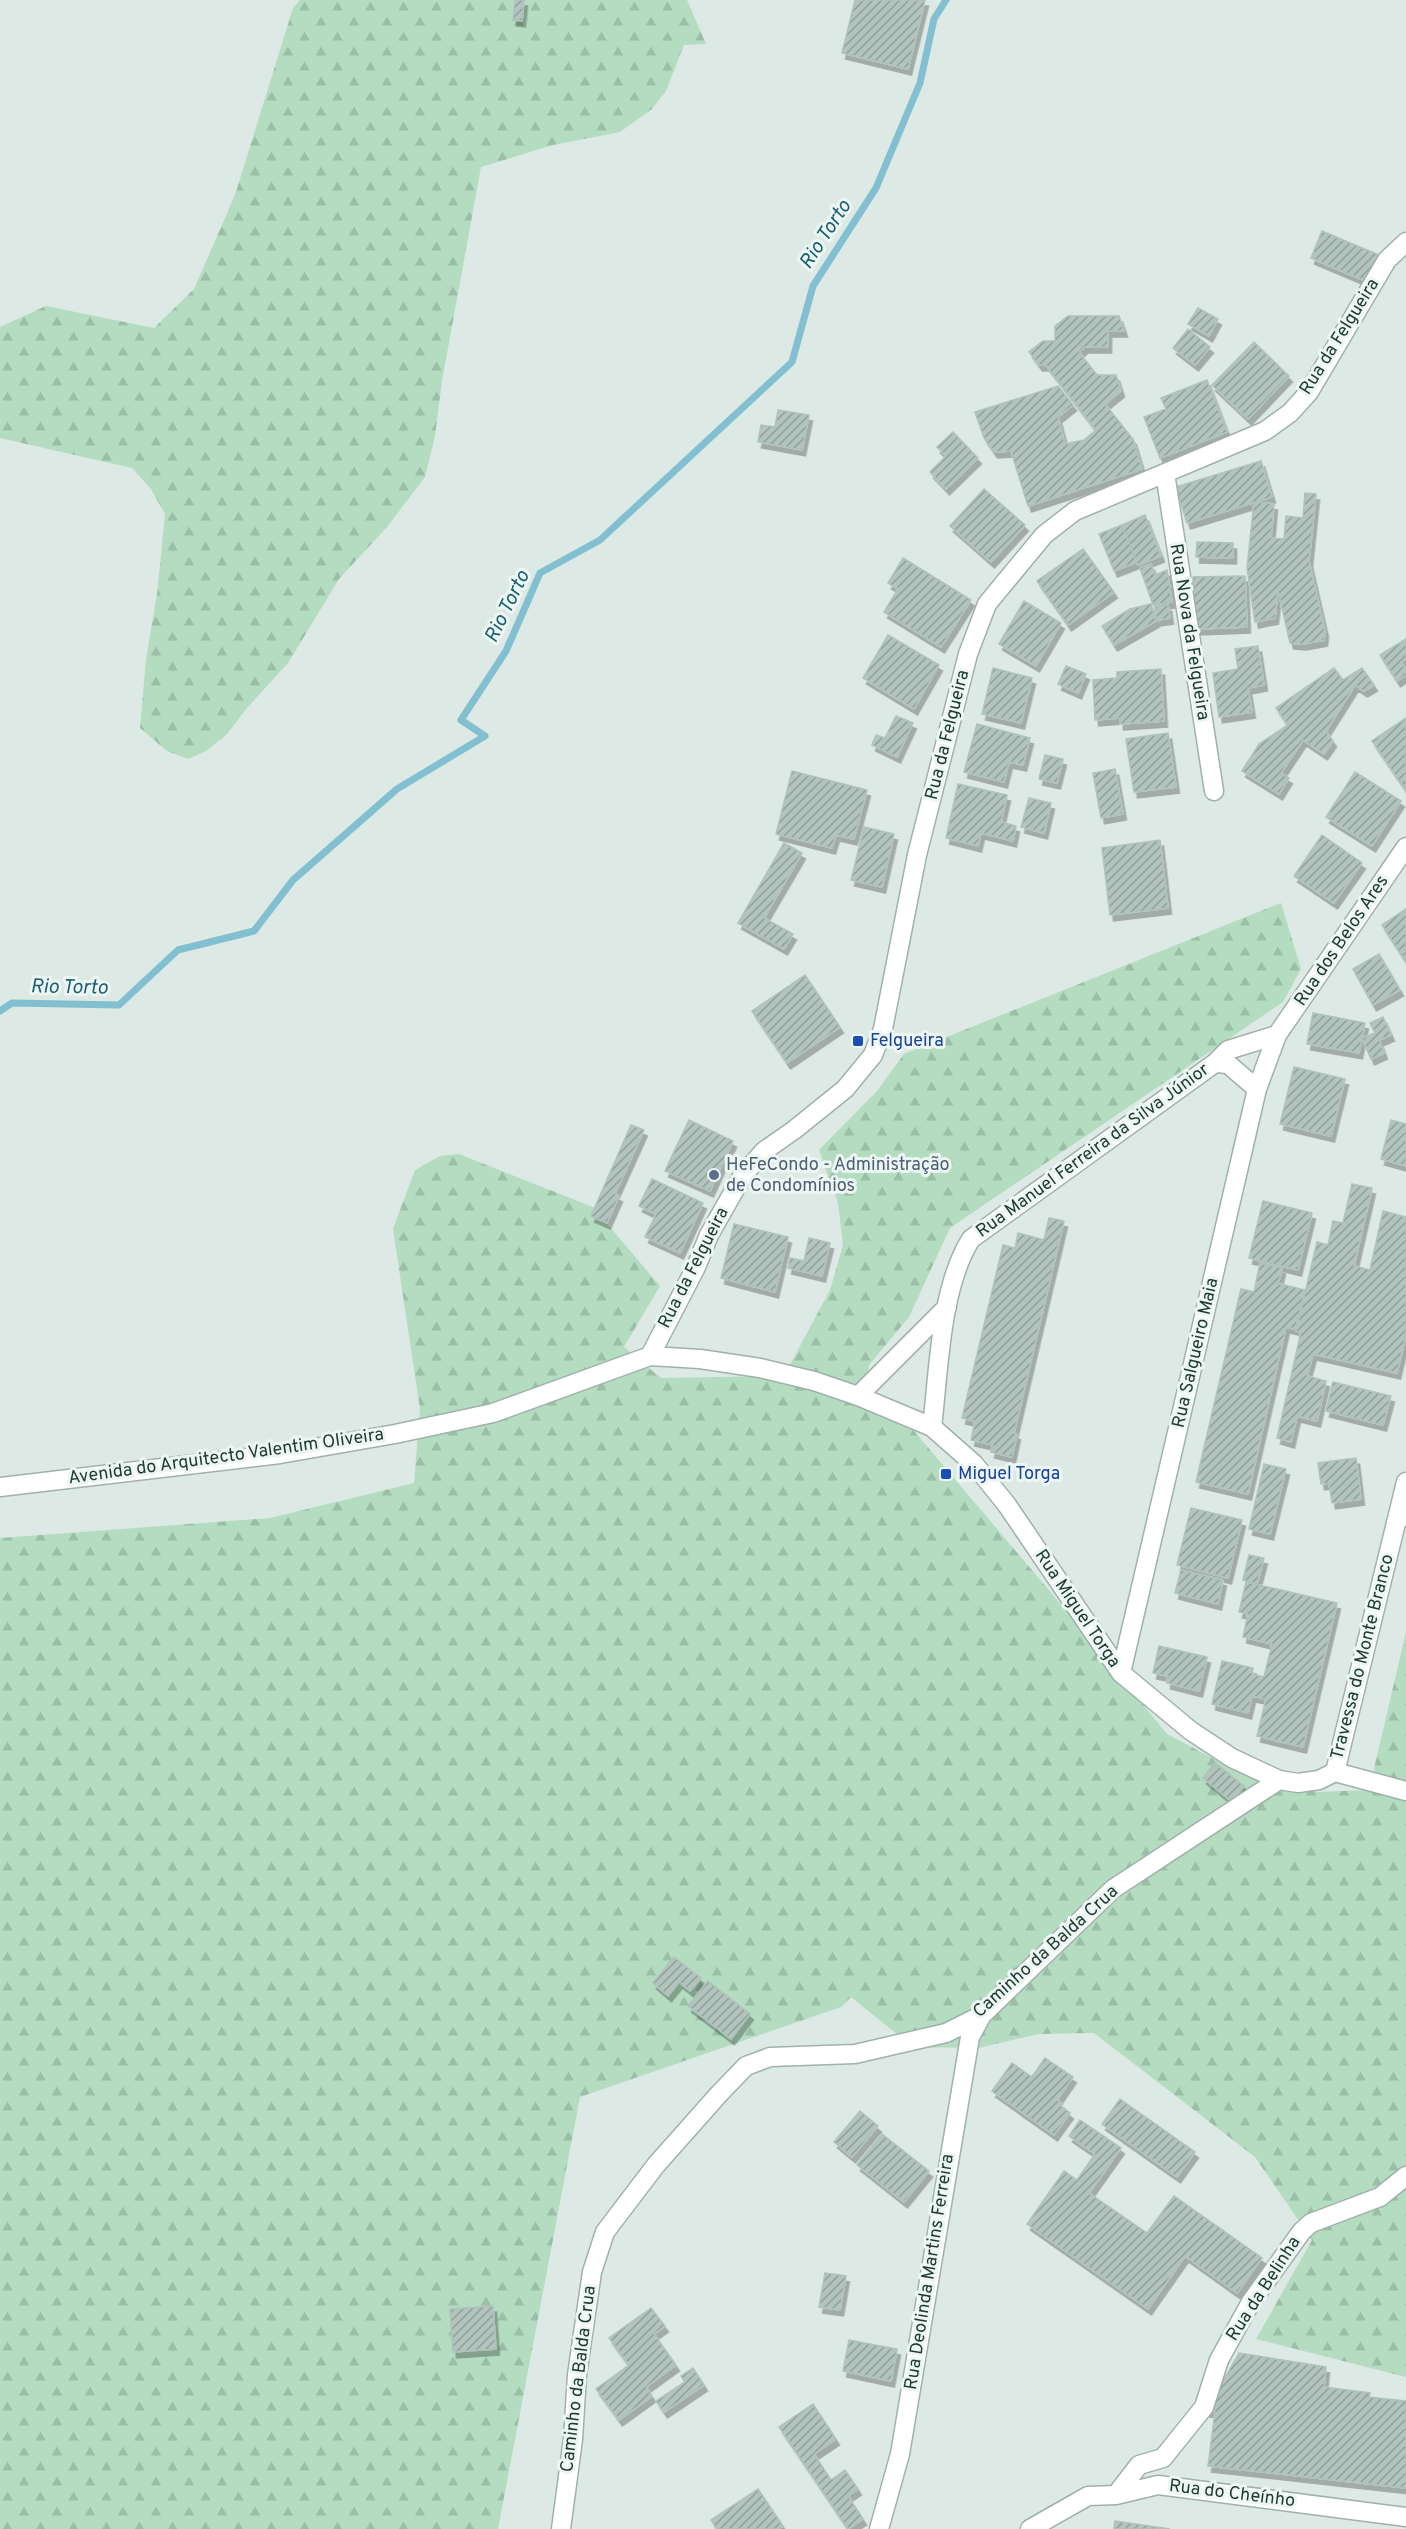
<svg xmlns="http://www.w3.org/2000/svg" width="1406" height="2529" font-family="Overpass,sans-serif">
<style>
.forest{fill:url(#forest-firs)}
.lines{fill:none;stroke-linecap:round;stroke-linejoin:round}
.stream{stroke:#82c0d1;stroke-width:7}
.building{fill:url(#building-hatch);stroke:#afc3bc;stroke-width:1.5;filter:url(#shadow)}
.minor-casing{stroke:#a0b1ab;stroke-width:21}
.tertiary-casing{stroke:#a0b1ab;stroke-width:21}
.minor{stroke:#fff;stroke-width:18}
.tertiary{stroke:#fff;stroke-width:18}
.transit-dot{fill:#1a4fb4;stroke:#edf6f2;stroke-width:2}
.service-dot{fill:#5c6f8a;stroke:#edf6f2;stroke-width:2}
.labels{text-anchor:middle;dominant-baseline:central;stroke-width:6;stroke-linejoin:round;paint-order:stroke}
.street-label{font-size:18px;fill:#1e3933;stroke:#edf6f2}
.transit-label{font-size:18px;fill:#164399;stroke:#edf6f2;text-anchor:start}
.service-label{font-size:18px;fill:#4e5e75;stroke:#edf6f2;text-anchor:start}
.water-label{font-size:20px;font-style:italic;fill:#186075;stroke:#edf6f2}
</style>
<defs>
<pattern id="forest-firs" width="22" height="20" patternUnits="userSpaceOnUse" patternTransform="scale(1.5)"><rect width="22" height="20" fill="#b4dcc1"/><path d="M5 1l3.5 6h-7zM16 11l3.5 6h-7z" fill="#9abea6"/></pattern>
<pattern id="building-hatch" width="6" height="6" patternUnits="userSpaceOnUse" patternTransform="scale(1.5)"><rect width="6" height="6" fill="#b2c4bd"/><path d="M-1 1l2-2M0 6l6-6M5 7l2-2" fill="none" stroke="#90a09a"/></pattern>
<filter id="shadow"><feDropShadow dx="3.5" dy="6" stdDeviation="0" flood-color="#0004"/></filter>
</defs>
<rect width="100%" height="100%" fill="#dde9e4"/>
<!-- forest -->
<path class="forest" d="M300,0H687L706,44L684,45L666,91L652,109L620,132L553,145L481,167L442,381L435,436L425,477L387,527L339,579L288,663L247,708L227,734L206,751L188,759L167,751L140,728L146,659L157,594L165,514L151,489L132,468L0,438V327L46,306L154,328L194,289L235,195L293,8Z
M1281,903L1301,969L1283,1002L950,1228L909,1317L869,1365L863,1409L914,1431L1048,1589L1167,1734L1248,1777L1317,1792L1369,1790L1406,1632V2377L1256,2339L1312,2240L1255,2157L1094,2033L1039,2034L978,2048L913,2047L851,1997L841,2007L580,2097L498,2529H0V1538L270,1518L414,1483L420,1409L393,1229L415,1170L440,1156L459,1154L593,1207L660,1286L624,1347L661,1378L784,1376L830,1290L843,1245L838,1203L819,1150L877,1091L904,1054Z"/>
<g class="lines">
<!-- stream -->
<path class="stream" d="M0,1011L12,1003L119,1005L178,950L254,931L293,880L397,789L485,736L461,720L506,651L540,573L600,540L792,362L813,286L876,188L920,83L934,19L946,0"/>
</g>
<!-- building -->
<path class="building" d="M515,0H524L522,21L513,20Z
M855,0H925L908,69L842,53Z
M1322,231L1381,256L1370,283L1311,258Z
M1198,308L1218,319L1209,336L1188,324Z
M1068,316H1119L1124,331H1108V347H1085L1079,352L1097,375H1116L1121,391L1105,404L1133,439L1142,469L1028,506L1011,451L994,452L984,438L975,412L1058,386L1073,405L1058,417L1065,444L1084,440L1096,430L1046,365H1039L1029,352L1043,341H1055V326Z
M1188,329L1210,347L1195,365L1173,348Z
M1254,342L1289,376L1248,419L1212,385Z
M1207,380L1227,432L1160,458L1144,417L1166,409L1161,398Z
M778,410L809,415L802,450L758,442L761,425L775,427Z
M953,432L978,458L946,489L930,472L946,456L937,447Z
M1261,461L1272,497L1187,523L1176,487Z
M984,489L1025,525L991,562L950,526Z
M1305,493L1316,494L1309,561L1325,631L1324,640L1303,644L1290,643L1278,590L1275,618L1255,622L1247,568L1254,502L1274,504L1271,538L1284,539L1286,516L1303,518Z
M1145,515L1161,556L1138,565L1122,525Z
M1122,525L1137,562L1114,571L1099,534Z
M1197,542L1233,543V558L1196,557Z
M1083,549L1114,592L1068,625L1037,581Z
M903,558L971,600L941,647L884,612L898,589L888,583Z
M1151,564L1155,575L1167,570L1172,602L1153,605L1140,568Z
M1245,576L1247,627L1195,629L1193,577Z
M1024,601L1061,623L1036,666L999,644Z
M1151,604L1156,621L1114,645L1102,626L1130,609Z
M1168,605L1170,618L1157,620L1155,607Z
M888,635L939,665L914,709L863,678Z
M1406,639V659L1401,662L1406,670V675L1397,681L1380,655Z
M1258,646L1264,685L1248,688L1252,712L1219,717L1213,673L1238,669L1235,649Z
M1066,666L1086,674L1078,693L1058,684Z
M993,668L1032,678L1021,723L982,714Z
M1334,668L1343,680L1362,668L1374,685L1364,691L1355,685L1326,731L1333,741L1324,754L1303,740L1281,773L1289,778L1279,794L1242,771L1259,744L1288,725L1276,708Z
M1161,669L1164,721L1120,724V718L1095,720L1093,680L1117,678V672Z
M896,716L913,723L897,757L872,745L876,735L885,738Z
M1406,718V791L1372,741Z
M977,724L1030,738L1023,765L1009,762L1004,782L964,772Z
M1168,733L1176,787L1134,792L1126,739Z
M1045,755L1063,759L1057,783L1039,779Z
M1115,769L1123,814L1101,818L1093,773Z
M792,771L867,790L854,839L836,835L832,848L776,834Z
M1355,772L1401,801L1372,846L1326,817Z
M958,784L1007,795L1001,822L1016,826L1013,841L981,833L978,846L946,838Z
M1029,798L1051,803L1044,833L1021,827Z
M864,827L894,834L882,887L851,880Z
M1322,835L1362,863L1334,903L1294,876Z
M1160,840L1168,908L1110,915L1102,848Z
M784,843L802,853L764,918L793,934L784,949L738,923Z
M1406,909V962L1382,925Z
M1379,954L1400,990L1373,1005L1353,969Z
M805,975L840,1027L787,1063L752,1011Z
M1313,1013L1365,1023L1359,1053L1307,1044Z
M1383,1017L1391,1035L1379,1040L1384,1053L1371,1059L1362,1038L1375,1033L1370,1023Z
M1294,1067L1345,1079L1331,1136L1280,1124Z
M689,1120L733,1141L710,1191L665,1171Z
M1391,1120L1406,1124V1166L1381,1159Z
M631,1125L644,1130L615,1194L619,1196L607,1223L591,1216Z
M652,1179L703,1203L680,1253L645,1237L656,1214L639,1206Z
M1352,1184L1372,1188L1354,1266L1370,1270L1383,1211L1406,1217V1335L1397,1373L1313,1354L1307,1376L1326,1381L1317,1421L1297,1416L1291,1442L1277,1438L1301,1332L1296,1331L1317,1242L1328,1245L1333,1221L1343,1223Z
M1263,1201L1312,1213L1298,1270L1249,1258Z
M1049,1218L1064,1221L1014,1433L1017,1434L1012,1457L991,1452L993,1445L971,1440L975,1421L962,1418L1003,1245L1015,1248L1018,1233L1044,1240Z
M734,1224L788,1237L775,1292L721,1278Z
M809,1238L830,1243L822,1276L788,1268L790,1258L804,1261Z
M1260,1263L1282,1268L1279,1281L1276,1283L1305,1290L1295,1329L1286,1327L1248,1494L1196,1482L1241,1289L1254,1292Z
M1333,1382L1391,1396L1383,1425L1326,1411Z
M1356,1458L1361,1499L1332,1503L1329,1483L1321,1484L1318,1463Z
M1264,1464L1286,1469L1270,1534L1249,1529Z
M1191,1508L1242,1520L1228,1578L1177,1565Z
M1249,1555L1264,1558L1257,1584L1243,1580Z
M1181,1570L1223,1580L1218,1604L1175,1593Z
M1246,1582L1337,1603L1303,1747L1257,1736L1266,1699L1252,1696L1248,1713L1212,1704L1222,1661L1253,1668L1252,1674L1264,1677L1272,1644L1243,1637L1248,1614L1239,1612Z
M1159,1646L1207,1657L1199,1691L1167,1683L1168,1676L1153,1673Z
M1215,1763L1244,1786L1232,1802L1203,1778Z
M674,1957L701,1978L690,1991L679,1982L668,1996L653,1983Z
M708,1981L750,2014L731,2039L688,2006Z
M1045,2058L1073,2077L1057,2100L1063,2104L1061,2106L1070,2113L1054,2135L992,2091L1012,2063L1032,2077Z
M1120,2099L1195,2152L1177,2177L1102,2124Z
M860,2111L878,2126L852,2157L834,2142Z
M1080,2120L1121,2148L1089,2193L1147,2233L1174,2196L1262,2258L1237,2293L1185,2256L1148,2309L1027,2224L1064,2171L1077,2180L1095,2154L1069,2136Z
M882,2134L929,2171L904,2202L857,2165Z
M825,2273L846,2276L840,2310L819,2307Z
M493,2306L496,2349L453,2352L450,2309Z
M651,2308L665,2326L654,2334L676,2365L646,2387L652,2396L619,2420L596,2389L629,2365L609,2338Z
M849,2340L897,2349L891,2381L843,2371Z
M1239,2353L1326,2367L1324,2387L1370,2393L1369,2397L1406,2401V2488L1208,2466L1215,2412L1206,2411Z
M693,2368L704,2385L664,2412L656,2401L685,2382L681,2376Z
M813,2404L836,2439L814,2454L831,2480L845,2470L858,2489L848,2496L863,2519L848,2529L779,2427Z
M758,2489L783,2526L778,2529H717L711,2520Z
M1115,2521L1170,2529H1114Z"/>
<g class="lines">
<defs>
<path id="minor" d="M1165,473L1214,791
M1215,1063L1228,1050L1277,1035
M650,1356L696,1267L709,1235L743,1175L764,1151L794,1130L845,1089L873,1055L883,1029L917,855L968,654L987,604L1044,535L1075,511L1265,431L1290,413L1309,392L1387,260L1406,242
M858,1396L947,1307
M932,1427C939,1370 940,1288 971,1239L1215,1063L1228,1064L1257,1089
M1396,1523L1406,1482
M1121,1673L1257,1089L1277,1035L1406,847
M1335,1772L1406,1791
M1116,2495L1139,2465L1163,2458L1204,2407L1219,2360L1251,2302L1302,2231L1311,2223L1380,2197L1406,2176
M561,2529L573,2439L577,2375L592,2272L605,2232L656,2165L719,2094L746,2066L770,2057L855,2054L946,2033L982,2015L1113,1889L1279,1780
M879,2529L900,2454L970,2037L982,2015
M1030,2529L1088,2496L1116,2495L1158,2485L1406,2517"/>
<path id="tertiary" d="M0,1487L280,1454L395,1434L493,1413L650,1356L700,1359L760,1368L814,1381L858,1396L932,1427L974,1464L1007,1505L1121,1673L1191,1731L1232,1758L1279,1780L1298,1783L1319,1780L1335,1772L1396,1523L1406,1511"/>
</defs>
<!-- minor casing -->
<use href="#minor" class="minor-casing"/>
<!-- tertiary casing -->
<use href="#tertiary" class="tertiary-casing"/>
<!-- minor -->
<use href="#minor" class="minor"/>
<!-- tertiary -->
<use href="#tertiary" class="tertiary"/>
</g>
<!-- markers -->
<g class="transit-dot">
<rect x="852" y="1035" width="12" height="12" rx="3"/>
<rect x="940" y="1468" width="12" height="12" rx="3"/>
</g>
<circle class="service-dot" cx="714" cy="1175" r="6"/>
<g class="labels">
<!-- street labels -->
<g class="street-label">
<text transform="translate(1340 337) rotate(-58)">Rua da Felgueira</text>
<text transform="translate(1189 632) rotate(81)">Rua Nova da Felgueira</text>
<text transform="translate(948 735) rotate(-76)">Rua da Felgueira</text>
<text transform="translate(1342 941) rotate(-56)">Rua dos Belos Ares</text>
<text transform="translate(1093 1151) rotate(-36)">Rua Manuel Ferreira da Silva Júnior</text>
<text transform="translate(694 1268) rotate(-63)">Rua da Felgueira</text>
<text transform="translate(1196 1353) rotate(-77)">Rua Salgueiro Maia</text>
<text transform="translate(226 1457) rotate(-8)">Avenida do Arquitecto Valentim Oliveira</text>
<text transform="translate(1077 1609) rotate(56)">Rua Miguel Torga</text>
<text transform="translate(1363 1657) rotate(-76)">Travessa do Monte Branco</text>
<text transform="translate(1046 1952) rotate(-42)">Caminho da Balda Crua</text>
<text transform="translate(930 2272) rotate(-81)">Rua Deolinda Martins Ferreira</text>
<text transform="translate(1264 2289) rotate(-57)">Rua da Belinha</text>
<text transform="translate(579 2379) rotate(-83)">Caminho da Balda Crua</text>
<text transform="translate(1232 2494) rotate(7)">Rua do Cheínho</text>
</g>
<!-- transit labels -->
<g class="transit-label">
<text x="870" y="1041">Felgueira</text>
<text x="958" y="1474">Miguel Torga</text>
</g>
<!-- service labels -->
<g class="service-label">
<text x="726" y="1165">HeFeCondo - Administração<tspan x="726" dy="21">de Condomínios</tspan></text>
</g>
<!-- water labels -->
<g class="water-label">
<text transform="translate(826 235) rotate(-57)">Rio Torto</text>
<text transform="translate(508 607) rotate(-64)">Rio Torto</text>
<text transform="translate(69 988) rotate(1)">Rio Torto</text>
</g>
</g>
</svg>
